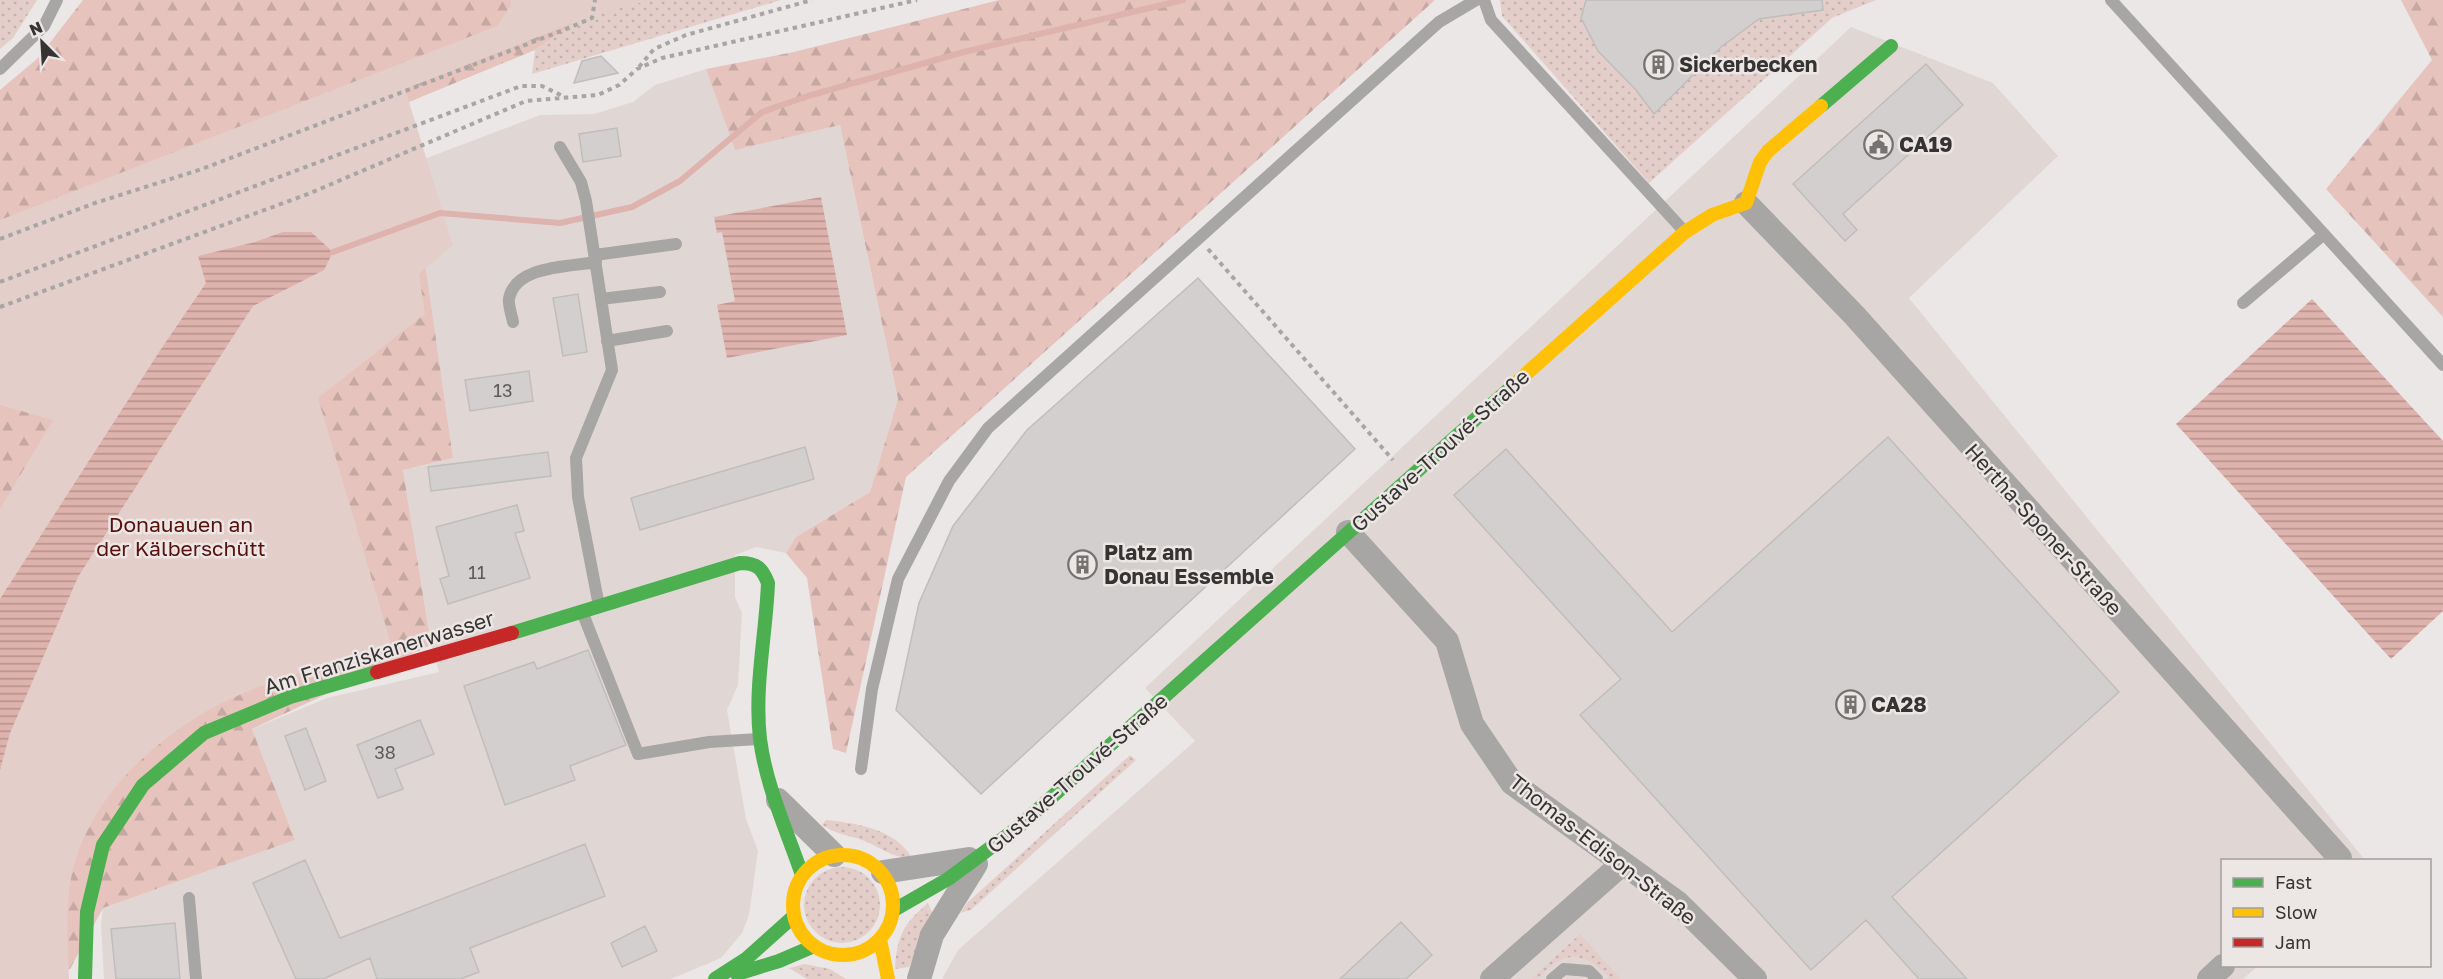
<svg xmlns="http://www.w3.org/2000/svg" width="2443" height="979" font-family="'Golos Text',sans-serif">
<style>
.built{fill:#e0d7d5}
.grass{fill:url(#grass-dots)}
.forest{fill:url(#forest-firs)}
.park{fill:#e4ceca}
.water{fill:url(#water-rules)}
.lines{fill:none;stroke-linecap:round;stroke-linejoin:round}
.stream{stroke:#deb2ad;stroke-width:6}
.building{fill:#d2cfce;stroke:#c0bdbd;stroke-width:1.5}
.path{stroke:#a8a6a5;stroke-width:4;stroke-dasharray:4.5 4.5;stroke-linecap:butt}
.lane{stroke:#a7a6a5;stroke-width:12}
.street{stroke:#a7a6a5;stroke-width:24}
.fast{stroke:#4caf50;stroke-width:14}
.slow{stroke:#ffc107;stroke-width:14}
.jam{stroke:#c62828;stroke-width:14}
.labels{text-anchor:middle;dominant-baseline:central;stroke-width:5;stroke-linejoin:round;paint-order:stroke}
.number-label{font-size:18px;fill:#5e5b5a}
.poi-label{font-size:21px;font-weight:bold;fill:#363333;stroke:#ece6e5;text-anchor:start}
.street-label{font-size:21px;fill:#363333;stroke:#ece6e5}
.park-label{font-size:21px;fill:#57110d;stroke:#ece6e5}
</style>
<defs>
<pattern id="grass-dots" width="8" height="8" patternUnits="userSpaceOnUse" patternTransform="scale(1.5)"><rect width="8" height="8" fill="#e4ceca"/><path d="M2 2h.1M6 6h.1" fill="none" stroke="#c4b1ae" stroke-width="1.8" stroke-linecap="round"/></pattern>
<pattern id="forest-firs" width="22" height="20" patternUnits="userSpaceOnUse" patternTransform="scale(1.5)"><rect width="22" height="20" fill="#e6c3bd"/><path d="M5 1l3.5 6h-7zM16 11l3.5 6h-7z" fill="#c6a8a3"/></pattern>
<pattern id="water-rules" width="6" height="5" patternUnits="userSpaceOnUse" patternTransform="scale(1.5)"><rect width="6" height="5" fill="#deb2ad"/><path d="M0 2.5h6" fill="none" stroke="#b5918d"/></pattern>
</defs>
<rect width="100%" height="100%" fill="#ebe7e6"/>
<!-- built -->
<path class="built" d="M1851,27L1993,83L2058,156L1909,298L2365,860H2222V966H2258L2243,979H942L958,950L1195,741L1145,688Z
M706,69L735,149L840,125L898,399L870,492L796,537L786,553L756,547L735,555V597L742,613L738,685L727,710L746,819L758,851L749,915L742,933L721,958L671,979H104L101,925L103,908L295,840L252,729L327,698L439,672L431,645L403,470L453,458L411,164L540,115L594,114L633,102L655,85Z"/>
<!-- grass -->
<path class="grass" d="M0,0H37L13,38L0,49Z
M574,0H781L532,74L535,50L573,24Z
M1500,0H1876L1832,18L1649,183L1502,16Z
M1130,755L1136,760L971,910L960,913L968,902Z
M826,820C856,823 896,829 912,858C892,858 880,847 862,840C847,835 836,834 822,825Z
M804 905a38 38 0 1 1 76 0a38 38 0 1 1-76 0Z
M928,903L933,914L909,967L895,969C897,935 903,925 928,903Z
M1580,934L1621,979H1610C1593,960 1573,947 1550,967C1544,972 1540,979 1531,979Z
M804,964L830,969L846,979H807L789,968Z"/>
<!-- forest -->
<path class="forest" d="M83,0H574L573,24L535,50L380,114L0,262V90L38,58Z
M999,0H1435L906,477L846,753L833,749L807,578L786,553L796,537L870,492L898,399L840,125L735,150L706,69L794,52Z
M2401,0H2443V317L2326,189L2432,60Z
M411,164L453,458L403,470L431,645L252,729L295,840L103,908L70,969L0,979V319Z"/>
<!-- park -->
<path class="park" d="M510,0H651L591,16L405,89L453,245L419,274L425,314L318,398L392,647C330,665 263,679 207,711C144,748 85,805 71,879C65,912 68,946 69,979H0V509L53,420L0,405V220L497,26L511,5Z"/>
<!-- water -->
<path class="water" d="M821,197L847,335L727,358L717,305L735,301L722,232L717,233L714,217Z
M283,232H311L333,252L324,270L253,306L184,412L78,577L10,733L0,770V599L159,352L206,283L198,256L255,242Z
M2312,299L2443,441V611L2391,659L2176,424Z"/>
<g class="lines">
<!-- stream -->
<path class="stream" d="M333,252L440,213L560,223L632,207L680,181L762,112L808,96L964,52L1183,0"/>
</g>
<!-- building -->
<path class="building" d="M1586,0H1822L1823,10L1759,19L1721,47L1654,114L1636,90L1598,51L1581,18Z
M601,56L618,73L574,83L582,61Z
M1926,64L1963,105L1843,214L1857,230L1845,241L1793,184Z
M617,128L621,156L583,162L579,134Z
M1198,278L1355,449L981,794L896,710L919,603L953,526L1027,430Z
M578,294L587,352L563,356L553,298Z
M529,371L533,401L470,411L465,380Z
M1888,437L2119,692L1892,897L1967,979H1919L1866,920L1811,970L1580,715L1621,679L1454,495L1506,449L1672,632Z
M805,447L814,479L640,530L631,498Z
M548,452L551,476L431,491L428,467Z
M517,505L524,531L515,533L530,578L448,604L440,579L449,576L436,527Z
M588,650L626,745L570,766L575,780L505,805L464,686L534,662L537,669Z
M420,720L434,754L395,769L403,789L378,798L357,745Z
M306,728L326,781L305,790L285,736Z
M585,844L605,896L470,948L479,972L460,979H377L370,958L323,979H296L253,883L305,860L340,938Z
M1401,922L1432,955L1406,979H1340Z
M175,923L180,979H116L111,929Z
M645,926L657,951L622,967L611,943Z"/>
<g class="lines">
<!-- path -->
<path class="path" d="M639,67L654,49L686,35L812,0
M0,239L95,203L202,169L564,30L592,18L595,0
M1208,249L1393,460
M0,282L521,86H542L567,98
M0,307L308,194L526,101L598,95L619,85L637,69L662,58L917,0"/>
<!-- lane -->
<path class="lane" d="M1484,0L1491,20L1684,231
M2111,0L2443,365
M0,69L44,26L57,0
M560,147L581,182L586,201L612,370L576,458L578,497L599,606
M595,255L676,244
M601,299L660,292
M2243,303L2324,234
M513,322C512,316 508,305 509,299C515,265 570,267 596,262
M607,341L667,331
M583,614L638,754L709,742L759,739
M861,769L872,689L898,579L949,481L988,428L1439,22L1476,0
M189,898L196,979
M1552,979L1564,969L1589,971L1597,979"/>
<!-- street -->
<path class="street" d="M1746,203L1855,316L2340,858L2337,860
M1348,532L1447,641L1472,724L1512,783L1678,903L1755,979
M778,800L834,855
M883,872L969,859
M919,979L932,935L976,864
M1492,979L1623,863
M2209,979L2223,966"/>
<!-- fast -->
<path class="fast" d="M1821,106L1891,46
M512,633L740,563C757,563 762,568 768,583C766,635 754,687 760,739C766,786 787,831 802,875
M894,910L948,879L1016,829L1517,382
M737,974L779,961L814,946
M85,979L87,912L103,845L143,785L204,733L290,697L377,672
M715,979L746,959L794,916"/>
<!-- slow -->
<path class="slow" d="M1517,382L1685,232L1712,215L1746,203L1760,162L1768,151L1821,106
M793 905a50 50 0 1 1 100 0a50 50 0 1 1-100 0Z
M880,939L888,979"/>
<!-- jam -->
<path class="jam" d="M377,672L512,633"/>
</g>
<!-- icons -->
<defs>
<symbol id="building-ring" viewBox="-11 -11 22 22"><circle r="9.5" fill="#ece6e5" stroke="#757272" stroke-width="1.5"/><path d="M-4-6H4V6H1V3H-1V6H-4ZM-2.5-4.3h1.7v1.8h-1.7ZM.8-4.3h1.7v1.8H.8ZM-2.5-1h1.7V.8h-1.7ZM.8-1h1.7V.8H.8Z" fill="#757272"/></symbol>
<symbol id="civic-ring" viewBox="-11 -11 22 22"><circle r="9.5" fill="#ece6e5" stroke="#757272" stroke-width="1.5"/><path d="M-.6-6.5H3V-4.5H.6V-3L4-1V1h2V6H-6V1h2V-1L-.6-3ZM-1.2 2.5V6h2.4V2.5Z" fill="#757272"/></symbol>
</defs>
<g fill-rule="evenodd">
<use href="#building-ring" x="1642" y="48" width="33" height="33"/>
<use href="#civic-ring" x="1862" y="128" width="33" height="33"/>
<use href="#building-ring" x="1066" y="548" width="33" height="33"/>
<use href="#building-ring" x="1834" y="688" width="33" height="33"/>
</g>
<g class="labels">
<!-- number labels -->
<g class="number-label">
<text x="503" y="390">13</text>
<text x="477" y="572">11</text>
<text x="385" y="752">38</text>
</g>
<!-- poi labels -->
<g class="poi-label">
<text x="1679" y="64">Sickerbecken</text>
<text x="1899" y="144">CA19</text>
<text x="1104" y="552">Platz am<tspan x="1104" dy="24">Donau Essemble</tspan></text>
<text x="1871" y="704">CA28</text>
</g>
<!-- street labels -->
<g class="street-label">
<text transform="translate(1440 450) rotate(-42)">Gustave-Trouvé-Straße</text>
<text transform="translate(2044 529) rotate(48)">Hertha-Sponer-Straße</text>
<text transform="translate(379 652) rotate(-17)">Am Franziskanerwasser</text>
<text transform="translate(1077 773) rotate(-41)">Gustave-Trouvé-Straße</text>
<text transform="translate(1603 849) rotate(38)">Thomas-Edison-Straße</text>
</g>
<!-- park labels -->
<g class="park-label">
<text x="181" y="524">Donauauen an<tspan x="181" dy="24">der Kälberschütt</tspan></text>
</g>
</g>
<!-- legend -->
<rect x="2221" y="859" width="210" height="108" fill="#ece6e5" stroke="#a39e9e" stroke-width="1.5"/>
<rect x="2233" y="878" width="30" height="9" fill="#4caf50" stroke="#a39e9e" stroke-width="1.5"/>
<text x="2275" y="889" font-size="18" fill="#363333">Fast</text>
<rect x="2233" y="908" width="30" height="9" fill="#ffc107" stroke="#a39e9e" stroke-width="1.5"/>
<text x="2275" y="919" font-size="18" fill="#363333">Slow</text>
<rect x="2233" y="938" width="30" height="9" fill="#c62828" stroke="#a39e9e" stroke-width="1.5"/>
<text x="2275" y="949" font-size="18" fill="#363333">Jam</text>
<!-- north arrow -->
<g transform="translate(42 42) rotate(336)" stroke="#ece6e5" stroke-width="4.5" paint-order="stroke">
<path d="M0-4.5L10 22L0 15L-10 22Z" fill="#363333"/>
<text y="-9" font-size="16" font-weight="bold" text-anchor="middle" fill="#363333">N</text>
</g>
</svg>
